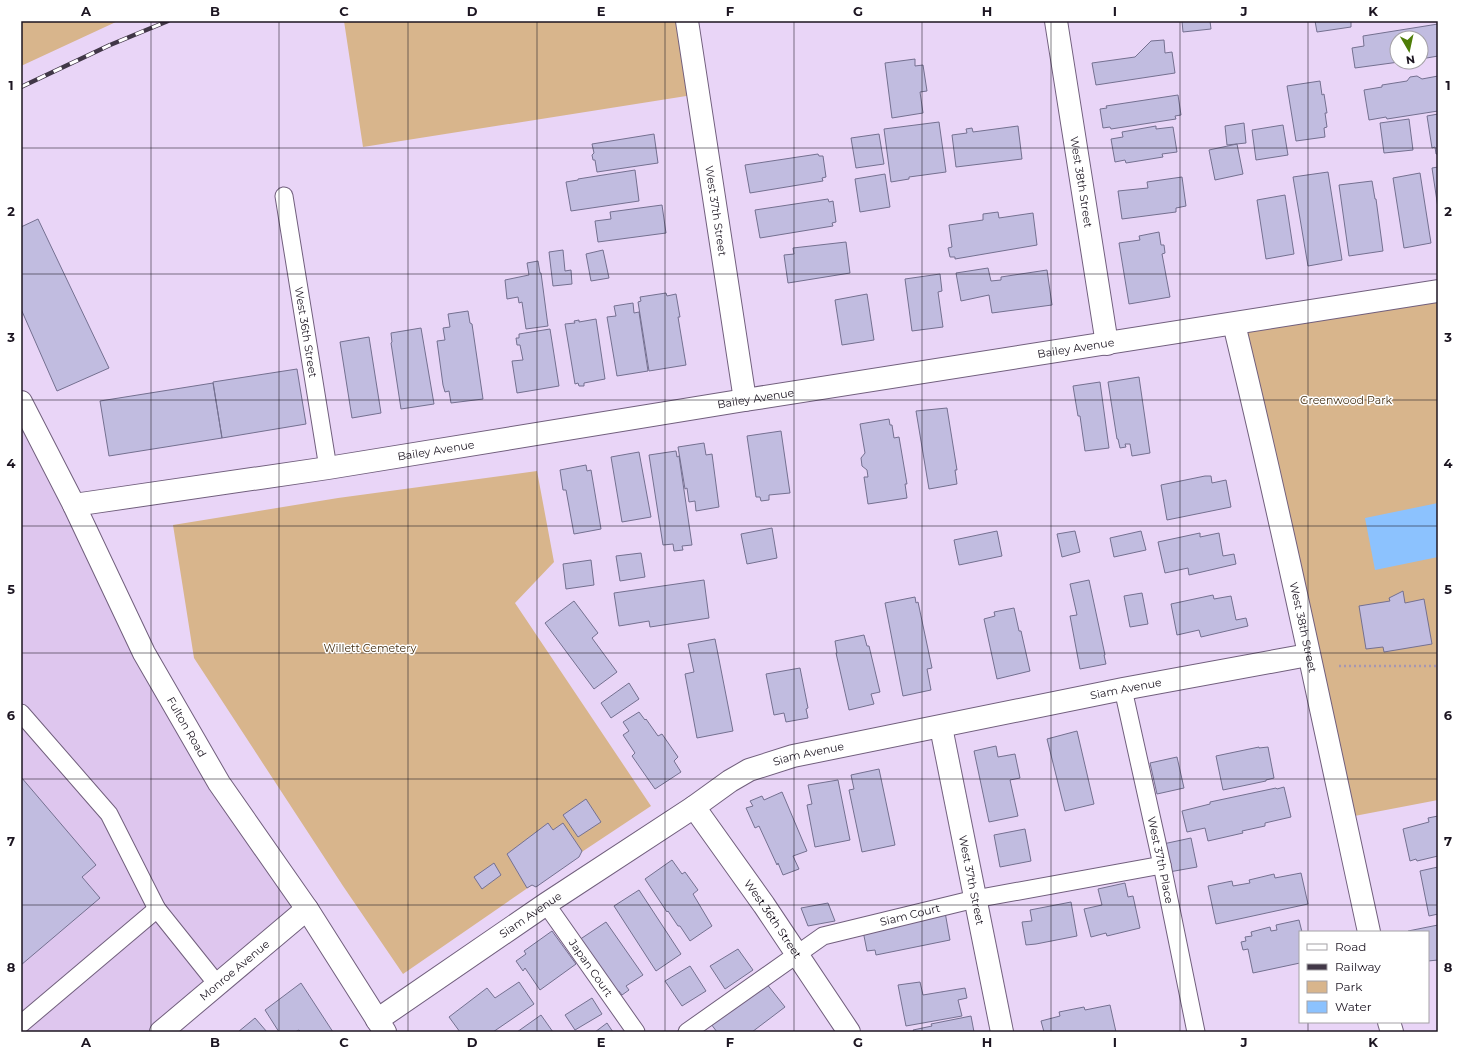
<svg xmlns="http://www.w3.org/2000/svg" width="1459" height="1053" font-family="Montserrat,sans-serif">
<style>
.built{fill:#dec6ee}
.green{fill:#d8b58c}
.water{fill:#8cc2fe}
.building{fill:#c1bce0;stroke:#747090}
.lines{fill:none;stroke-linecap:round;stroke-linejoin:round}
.lane-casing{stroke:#715f7d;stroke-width:19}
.street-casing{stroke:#715f7d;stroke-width:24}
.secondary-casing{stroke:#715f7d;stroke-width:24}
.path{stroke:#a696b1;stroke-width:2.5;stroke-dasharray:2 3;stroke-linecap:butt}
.lane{stroke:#fff;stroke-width:17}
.street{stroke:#fff;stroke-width:22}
.secondary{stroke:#fff;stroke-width:22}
.rail-casing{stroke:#413747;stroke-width:4.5}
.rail{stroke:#fff;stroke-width:3;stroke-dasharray:9;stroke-linecap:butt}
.grid{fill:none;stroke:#1c1521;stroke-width:1;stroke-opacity:0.55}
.labels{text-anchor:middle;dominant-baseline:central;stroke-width:3;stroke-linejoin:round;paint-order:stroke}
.street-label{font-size:11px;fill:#1c1521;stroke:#fff}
.park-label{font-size:11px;fill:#432e11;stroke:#fff}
.neatline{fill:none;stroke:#1c1521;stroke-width:1.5}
.grid-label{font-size:13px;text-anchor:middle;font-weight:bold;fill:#1c1521}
</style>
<rect width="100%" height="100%" fill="#e9d5f7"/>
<!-- built -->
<path class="built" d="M21,426L144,653L307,909L161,1032H21Z"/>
<!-- green -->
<path class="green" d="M21,21H118L21,66Z
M344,21H687L699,94L363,147Z
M1438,291V800L1344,818L1234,324Z
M537,471L554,562L515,603L651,806L532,885L403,974L343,886L194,658L173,525L338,498Z"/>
<!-- water -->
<path class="water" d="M1438,503V557L1375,570L1365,518Z"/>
<!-- building -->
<path class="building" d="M1182,21H1210L1211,29L1183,32Z
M1315,21H1351V27L1317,32Z
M1438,24V56L1421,59V38H1397V62H1399L1355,68L1352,48L1364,46L1363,36Z
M1164,40L1165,53L1172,52L1175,73L1096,85L1092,63L1135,57L1151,41Z
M915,59V66L923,65L927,91L920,92L923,113L892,118L885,63Z
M1417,76L1422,79L1438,76V111L1387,119L1386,117L1369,120L1364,90L1382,87V85L1407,81L1410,77Z
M1320,81L1322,95L1324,94L1327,113H1325L1327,127L1324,128L1325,137L1296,141L1287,86Z
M1178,95L1181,115L1175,116L1176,119L1111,129L1110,127L1103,128L1100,109L1107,108L1106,106Z
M1438,114V154H1436L1435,147L1432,148L1427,116Z
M1409,119L1413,150L1384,153L1380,123Z
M939,122L946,172L909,177V179L891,182L884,129Z
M1244,123L1246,143L1227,145L1225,126Z
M1283,125L1288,155L1256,160L1252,130Z
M1018,126L1022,159L956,167L952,135L967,133L966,129L972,128L973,132Z
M1156,126V129L1173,127L1177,152L1162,154L1163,157L1126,163L1125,160L1115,162L1111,139L1123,137L1122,132Z
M654,134L658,163L597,172L595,160H593L592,155L594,153L592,144Z
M879,134L884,164L856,168L851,138Z
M1237,144L1243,174L1215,180L1209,150Z
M818,154L819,156H823L826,177L822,178L823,181L750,193L745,165Z
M1438,167V208L1432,168Z
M635,170L639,201L571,211L566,182L578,180V179Z
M1328,172L1342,260L1308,266L1293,177Z
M1420,173L1431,243L1404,248L1393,178Z
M885,174L890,207L860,212L855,179Z
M1182,177L1186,206L1176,208V212L1122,219L1118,191L1148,188L1147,182Z
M1372,181L1375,199H1376L1383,251L1349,256L1339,185Z
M1285,195L1294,254L1266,259L1257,200Z
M828,199L829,202L833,201L836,222L832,223L833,226L760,238L755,210Z
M662,205L666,233L598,242L595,221L611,219L610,212Z
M998,212L999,218L1033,213L1037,245L955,259V257H950L948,248L952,247L949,225L983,220V214Z
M38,219L109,368L57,391L21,309V227Z
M1159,232L1161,245H1164L1165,253L1162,254L1170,297L1129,304L1119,243L1140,240L1139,236Z
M846,242L850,273L788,283L784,255L794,254L793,248Z
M563,250L565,271L571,270L572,284L553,286L549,252Z
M603,250L609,278L591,281L586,254Z
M538,261L540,273H541L548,326L526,329L522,302L519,303L518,297L507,299L505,280L529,275L527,263Z
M988,268L991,281L1001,280V277L1047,270L1052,305L992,313L989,295L961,301L956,273Z
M940,274L942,291L938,292L943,327L912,331L905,279Z
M666,293L667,296L676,294L680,317H678L686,365L649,371L638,302L641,301L640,297Z
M867,294L874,340L842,345L835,300Z
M633,303L634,313L639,312L648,371L617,376L607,317L616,316L614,306Z
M468,311L470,323L472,324L483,399L451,403L449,391L445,392L443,385L437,341L445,340L443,328L450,327L448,314Z
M596,319L605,379L584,383V386H579L578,383L575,384L565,324L575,323L574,321L579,320V322Z
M421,328L434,404L401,409L391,343L392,342L391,333Z
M550,329L559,386L517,393L512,361L523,360L520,345H517L516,338H519V334Z
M369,337L381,413L352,418L340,342Z
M297,369L306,424L222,438L213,382Z
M1139,377L1150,453L1132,456L1130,444H1125L1126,447L1120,448L1118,439H1117L1108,382Z
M1100,382L1109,448L1085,451L1080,416H1078L1073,386Z
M213,383L222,438L109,456L100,401Z
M947,408L957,470H955L957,484L929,489L916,411Z
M889,419L890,425H892L894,438L899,437L907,484H905L907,498L868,504L864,477H868L867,470L862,466L861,458L865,453L860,424Z
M781,431L790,493L769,495V500L761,501L760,497H756L747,436Z
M704,443L706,455L712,454L719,507L696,511L695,501L689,502L687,488L685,489L678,447Z
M676,451L677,457L679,456L692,545L682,546L683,550L674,551L673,544L663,545L649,455Z
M639,452L651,517L622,522L611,457Z
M586,465L587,471L591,470L601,529L574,534L566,490H563L560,470Z
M1205,476H1211L1212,483L1226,480L1231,507L1167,520L1161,485Z
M772,528L777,558L747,564L741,534Z
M997,531L1002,556L959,565L954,540Z
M1075,531L1080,552L1062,557L1057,534Z
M1141,531L1146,550L1114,557L1110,538Z
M1200,533V537L1219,533L1223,556L1234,554L1236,564L1189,575L1188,568L1165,573L1158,542Z
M641,553L645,577L620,581L616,556Z
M591,560L594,585L566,589L563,564Z
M704,580L709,618L650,627L649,621L619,626L614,593Z
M1089,580L1105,655H1104L1106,664L1080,669L1070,616L1077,615L1070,584Z
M1403,591L1405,603L1424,599L1432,644L1384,652L1383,647L1366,649L1359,606L1390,601L1389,598Z
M1142,593L1148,624L1130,627L1124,596Z
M1213,595L1214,599L1231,596L1236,620L1246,618L1248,626L1201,637L1199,630L1177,635L1171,604Z
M915,597L916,603L918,602L932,668L927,669L931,690L903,696L885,603Z
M574,601L598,633L592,638L617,672L594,689L545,623Z
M1014,608L1019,631H1021L1030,671L997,679L984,619L995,616L994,612Z
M864,635L867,646H869L880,692L871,694L874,704L849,710L836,653H837L835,641Z
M715,639L733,731L697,738L685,674L694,672L688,644Z
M800,668L808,708L806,709L808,718L786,722L784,713L774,715L766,674Z
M629,683L639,699L611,718L601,703Z
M639,712L645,720L646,719L658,736L662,734L678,757L674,761L681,772L655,789L632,756L635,753L623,735L629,731L623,722Z
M1077,731L1094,804L1065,811L1047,739Z
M996,746L998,757L1015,754L1020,778L1010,780L1018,816L989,822L974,751Z
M1259,747V748L1268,747L1274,778L1266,780V781L1223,790L1216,756Z
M1177,757L1184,788L1157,794L1150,763Z
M879,769L895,845L862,852L849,790L854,789L851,775Z
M21,777L96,865L82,877L100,898L21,965Z
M838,780L850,840L815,847L807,805L812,804L808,785Z
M1284,787L1291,817L1265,823V826L1242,831L1243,833L1208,841L1205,828L1187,832L1182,811L1210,804V802L1276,788L1277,789Z
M782,792L807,851L793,856L799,869L783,875L778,863L777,865L759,826L755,828L746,808L753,806L750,801L762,796L764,800Z
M586,799L601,822L578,837L563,815Z
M1438,816V856L1417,861L1416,859L1410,861L1403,829L1429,822L1428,818Z
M548,823L553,830L563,823L582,851L579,857L536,887L532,885L527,888L507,854Z
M1025,829L1031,861L1000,867L994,835Z
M1191,838L1197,867L1169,872L1163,844Z
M672,860L682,874L685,872L698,890L693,894L712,926L690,941L680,926H678L668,911L667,912L645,879Z
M494,863L501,875L482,889L474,877Z
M1438,867V914L1429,916L1420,871Z
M1301,873L1308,904L1216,924L1208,886L1232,881L1233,886L1250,883L1249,880L1274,874L1275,878Z
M1125,883L1128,897L1133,896L1140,928L1107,936L1106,933L1091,937L1084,909L1102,905L1098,889Z
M639,890L681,954L656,971L614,906Z
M1071,902L1077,936L1036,944L1026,945L1022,922L1032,921L1030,910Z
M828,903L835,921L808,926L801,908Z
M945,912L950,940L876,955L875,950L867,951L863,931Z
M1299,920L1302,932H1300V963L1253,973L1248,949L1243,950L1241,942L1246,941L1245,937L1252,936L1251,932L1270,927L1271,931L1277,930L1276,925Z
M606,922L643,975L626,986L629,990L622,995L619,991L613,995L576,942Z
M1438,925V960L1428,961V932H1409L1408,931Z
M552,931L576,964L540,990L525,968L523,971L516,961L526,954L524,951Z
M738,949L753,970L725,989L710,966Z
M690,966L706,991L682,1006L665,981Z
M519,982L534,1004L493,1032H460L449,1017L487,988L495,998Z
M920,982L923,995L965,988L967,998L958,1000L962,1016L906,1026L898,985Z
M301,983L333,1032H301L299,1030L295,1032H279L265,1010Z
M766,983L785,1007L752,1032H717L711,1024Z
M592,998L602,1014L575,1030L565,1015Z
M1110,1005L1116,1032H1044L1041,1021L1060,1016L1059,1012L1084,1007L1085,1010Z
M541,1015L553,1032H517Z
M971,1016L974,1032H914L913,1030L932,1026L931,1024Z
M255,1018L267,1032H238Z
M607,1023L613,1032H595Z"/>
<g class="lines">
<defs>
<g id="lane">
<path id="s1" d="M284,196L328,468"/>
<path id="s2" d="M1123,689L1162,865L1196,1032"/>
<path d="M21,713L109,814L157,909L217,984"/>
<path id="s3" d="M546,904L636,1032"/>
<path d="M21,1024L157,909"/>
<path id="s4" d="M687,1032L823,936L975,899L1162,865"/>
</g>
<g id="street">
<path id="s5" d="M687,21L745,400"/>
<path id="s6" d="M1056,21L1107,344"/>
<path id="s7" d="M1234,324C1283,526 1325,729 1369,932"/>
<path id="s8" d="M74,505L328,468L745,400L1438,291"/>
<path id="s9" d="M941,727L1002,1032"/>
<path id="s10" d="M694,807L764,905L849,1032"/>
<path id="s11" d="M377,1020L546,904L694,807L730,781L749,770L793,756L1123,689L1308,655"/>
<path d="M1389,1022L1392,1032"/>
<path id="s12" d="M161,1032L307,909"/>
</g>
<g id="secondary">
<path id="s13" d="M21,402L74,505L144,653L219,783L307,909L385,1032"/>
</g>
</defs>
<!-- lane casing -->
<use href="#lane" class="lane-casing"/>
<!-- street casing -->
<use href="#street" class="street-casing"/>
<!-- secondary casing -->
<use href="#secondary" class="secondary-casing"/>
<!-- path -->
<path class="path" d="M1339,666H1438"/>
<!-- lane -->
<use href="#lane" class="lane"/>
<!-- street -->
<use href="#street" class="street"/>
<!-- secondary -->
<use href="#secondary" class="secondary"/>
<defs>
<path id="rail" d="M21,87L110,45L168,21"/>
</defs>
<!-- rail casing -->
<use href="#rail" class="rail-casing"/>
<!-- rail -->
<use href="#rail" class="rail"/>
</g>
<!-- grid -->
<path class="grid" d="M151,21V1032M279,21V1032M408,21V1032M537,21V1032M665,21V1032M794,21V1032M922,21V1032M1051,21V1032M1180,21V1032M1308,21V932M21,148H1438M21,274H1438M21,400H1438M21,526H1438M21,653H1438M21,779H1438M21,905H1438M1308,1022V1032"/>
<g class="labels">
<!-- street labels -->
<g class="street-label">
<text stroke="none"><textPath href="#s6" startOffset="163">West 38th Street</textPath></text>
<text stroke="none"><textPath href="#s5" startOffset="192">West 37th Street</textPath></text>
<text stroke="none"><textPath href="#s1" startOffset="138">West 36th Street</textPath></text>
<text stroke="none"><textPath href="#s8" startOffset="1014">Bailey Avenue</textPath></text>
<text stroke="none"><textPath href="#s8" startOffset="690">Bailey Avenue</textPath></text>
<text stroke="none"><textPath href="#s8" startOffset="366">Bailey Avenue</textPath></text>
<text stroke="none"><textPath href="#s7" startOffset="311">West 38th Street</textPath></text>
<text stroke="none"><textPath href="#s11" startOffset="834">Siam Avenue</textPath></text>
<text stroke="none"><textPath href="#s13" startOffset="365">Fulton Road</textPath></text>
<text stroke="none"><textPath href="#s11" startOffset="510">Siam Avenue</textPath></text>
<text stroke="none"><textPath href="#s2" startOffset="175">West 37th Place</textPath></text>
<text stroke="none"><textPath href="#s9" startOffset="156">West 37th Street</textPath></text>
<text stroke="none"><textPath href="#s11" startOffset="186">Siam Avenue</textPath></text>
<text stroke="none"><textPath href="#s4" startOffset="256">Siam Court</textPath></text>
<text stroke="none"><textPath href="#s10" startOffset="137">West 36th Street</textPath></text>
<text stroke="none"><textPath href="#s3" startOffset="78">Japan Court</textPath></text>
<text stroke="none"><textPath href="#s12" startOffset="96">Monroe Avenue</textPath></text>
</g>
<!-- park labels -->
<g class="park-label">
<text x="1346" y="400">Greenwood Park</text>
<text x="370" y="648">Willett Cemetery</text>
</g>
</g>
<!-- border -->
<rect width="1459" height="1053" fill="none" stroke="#ffffff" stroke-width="44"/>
<!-- legend -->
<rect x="1299" y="931" width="130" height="92" fill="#ffffff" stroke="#a4a1a6"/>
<rect x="1307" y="944" width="20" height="6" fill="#ffffff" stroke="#a4a1a6"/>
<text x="1335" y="951" font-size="12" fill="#1c1521">Road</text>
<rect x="1307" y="964" width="20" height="6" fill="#413747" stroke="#a4a1a6"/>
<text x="1335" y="971" font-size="12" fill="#1c1521">Railway</text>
<rect x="1307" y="981" width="20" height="12" fill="#d8b58c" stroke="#a4a1a6"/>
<text x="1335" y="991" font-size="12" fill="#1c1521">Park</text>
<rect x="1307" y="1001" width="20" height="12" fill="#8cc2fe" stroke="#a4a1a6"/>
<text x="1335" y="1011" font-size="12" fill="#1c1521">Water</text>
<!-- north arrow -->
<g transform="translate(1409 50) rotate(171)"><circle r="19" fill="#ffffff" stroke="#a4a1a6"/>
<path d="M0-3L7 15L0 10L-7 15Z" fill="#4e7d07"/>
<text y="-6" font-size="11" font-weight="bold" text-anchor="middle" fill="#1c1521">N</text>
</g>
<rect x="22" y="22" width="1415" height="1009" class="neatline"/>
<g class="grid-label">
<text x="86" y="16">A</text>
<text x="215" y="16">B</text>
<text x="344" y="16">C</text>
<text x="472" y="16">D</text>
<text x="601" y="16">E</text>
<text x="730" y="16">F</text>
<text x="858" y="16">G</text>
<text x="987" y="16">H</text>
<text x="1115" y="16">I</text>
<text x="1244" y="16">J</text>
<text x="1373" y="16">K</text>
<text x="11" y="90">1</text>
<text x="1448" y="90">1</text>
<text x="11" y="216">2</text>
<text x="1448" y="216">2</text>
<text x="11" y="342">3</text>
<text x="1448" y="342">3</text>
<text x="11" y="468">4</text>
<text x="1448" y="468">4</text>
<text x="11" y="594">5</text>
<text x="1448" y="594">5</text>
<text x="11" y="720">6</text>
<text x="1448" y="720">6</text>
<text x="11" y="846">7</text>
<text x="1448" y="846">7</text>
<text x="11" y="972">8</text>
<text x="1448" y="972">8</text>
<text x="86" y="1047">A</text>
<text x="215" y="1047">B</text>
<text x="344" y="1047">C</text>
<text x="472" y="1047">D</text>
<text x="601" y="1047">E</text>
<text x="730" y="1047">F</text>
<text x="858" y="1047">G</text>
<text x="987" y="1047">H</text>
<text x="1115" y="1047">I</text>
<text x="1244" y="1047">J</text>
<text x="1373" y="1047">K</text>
</g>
</svg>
